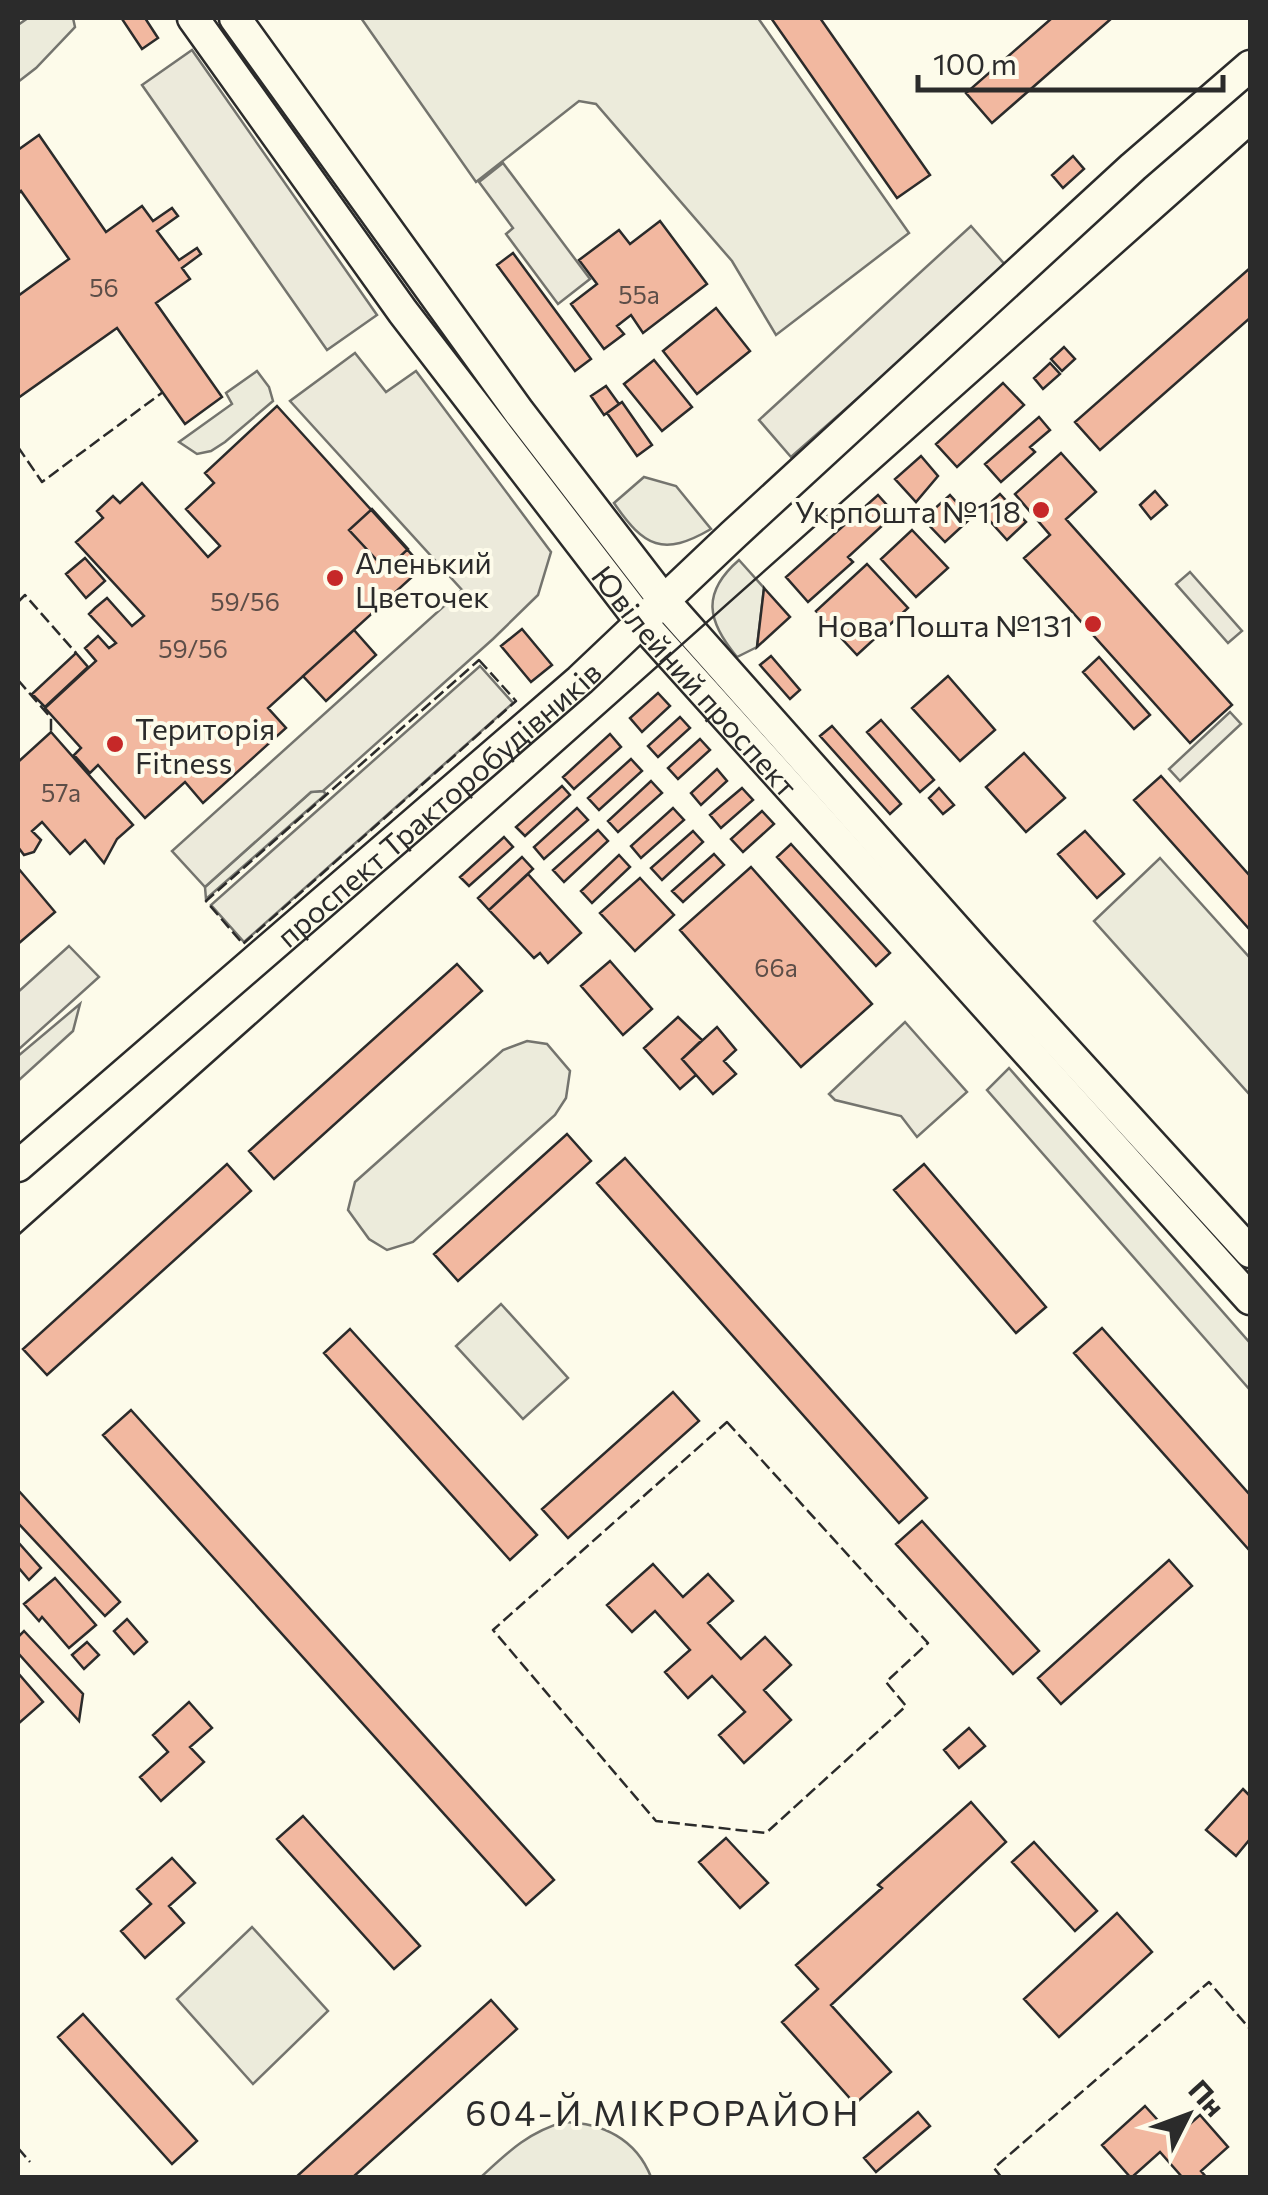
<svg xmlns="http://www.w3.org/2000/svg" width="1268" height="2195" font-family="Commissioner,sans-serif">
<style>
.green{fill:#ecebdb;stroke:#74746e;stroke-width:2.5}
.parking{fill:#eceadb;stroke:#74746e;stroke-width:2.5}
.building{fill:#f2b8a0;stroke:#2b2b2b;stroke-width:2.5}
.lines{fill:none;stroke-linecap:round;stroke-linejoin:round}
.major-casing{stroke:#2b2b2b;stroke-width:35}
.major{stroke:#fdfbea;stroke-width:30}
.tram{stroke:#2b2b2b;stroke-width:2.5}
.fence{stroke:#2b2b2b;stroke-width:2.5;stroke-dasharray:12 5;stroke-linecap:butt}
.poi-dot{fill:#c62828;stroke:#fdfbea;stroke-width:4}
.labels{text-anchor:middle;dominant-baseline:central;stroke-width:8;stroke-linejoin:round;paint-order:stroke}
.number-label{font-size:25px;fill:#5d4e48}
.poi-label{font-size:30px;fill:#2b2b2b;stroke:#fdfbea;text-anchor:end}
.street-label{font-size:30px;fill:#2b2b2b;stroke:#fdfbea}
.quarter-label{font-size:35px;letter-spacing:2.5px;fill:#2b2b2b;stroke:#fdfbea}
</style>
<rect width="100%" height="100%" fill="#fdfbea"/>
<!-- green -->
<path class="green" d="M28,18H73L75,27L36,68L18,82V25Z
M361,18H758L909,233L776,335L732,261L596,104L579,101L476,182Z
M257,371L269,387L273,401L225,442L211,451L197,454L179,442L232,404L226,393Z
M644,477L676,486L711,529C663,557 644,547 614,503Z
M739,560L764,588L757,647L737,657C707,621 701,593 739,560Z
M323,791L326,794L206,899L205,887L311,792Z
M1160,858L1250,958V1095L1094,921Z
M80,1004L73,1031L18,1081V1056Z
M527,1041L547,1044L570,1071L566,1098L555,1115L413,1242L387,1250L369,1239L348,1210L355,1182L503,1050Z
M1009,1068L1250,1343V1390L987,1090Z
M501,1304L568,1378L523,1419L456,1346Z
M252,1927L328,2011L253,2084L177,1999Z
M564,2122C603,2123 636,2139 651,2177H481C507,2153 528,2132 564,2122Z"/>
<!-- parking -->
<path class="parking" d="M192,50L377,315L327,350L142,85Z
M503,163L590,279L558,304L506,234L513,228L479,182Z
M971,226L1007,267L791,457L759,420Z
M355,353L386,392L416,371L551,552L538,595L493,639L323,791L311,792L205,887L172,851L462,590L290,401Z
M1190,572L1242,631L1228,643L1176,584Z
M480,666L513,703L244,942L211,905Z
M1230,712L1241,724L1180,781L1169,769Z
M69,946L99,977L18,1050V992Z
M905,1022L967,1092L917,1137L901,1116L835,1100L829,1094Z"/>
<!-- building -->
<path class="building" d="M125,18H145L158,38L142,49L122,19Z
M771,18H820L930,175L897,198Z
M1052,18H1112L992,123L966,93Z
M39,135L106,232L142,206L153,221L172,208L178,216L157,231L179,260L197,248L201,254L182,268L190,279L156,303L222,397L185,424L117,328L18,398V296L69,259L21,191L18,194V150Z
M1073,156L1084,169L1063,188L1052,175Z
M660,221L707,284L643,333L631,315L617,326L624,334L604,349L571,304L597,284L579,260L619,230L630,244Z
M513,253L591,359L575,371L497,265Z
M1250,268V318L1100,450L1075,422Z
M716,308L750,351L697,394L663,351Z
M1064,347L1075,359L1062,371L1051,359Z
M654,360L692,407L662,431L624,384Z
M1050,363L1060,374L1043,389L1034,378Z
M1003,383L1024,405L957,467L936,444Z
M606,386L619,404L604,415L591,396Z
M622,402L652,445L637,456L607,413Z
M277,406L423,567L268,708L286,728L203,803L185,782L145,818L98,765L90,773L74,755L81,748L45,708L96,661L85,648L98,636L109,648L116,643L89,614L95,608L107,598L132,626L144,616L76,542L103,518L97,511L113,496L120,503L142,483L208,557L220,546L186,509L214,483L205,473Z
M1039,417L1050,430L1030,447L1035,452L1001,482L985,464Z
M1061,453L1096,492L1066,519L1232,705L1190,743L1024,558L1050,535L1015,494Z
M921,456L938,476L916,502L895,479Z
M1155,491L1167,505L1151,519L1140,505Z
M1000,494L1026,522L1007,540L981,511Z
M878,495L895,514L848,557L853,562L808,602L786,577Z
M950,495L971,518L945,542L923,519Z
M372,509L408,549L386,570L349,530Z
M912,530L948,568L916,597L881,559Z
M85,558L105,581L86,598L66,574Z
M867,564L908,608L857,655L816,611Z
M764,588L790,617L757,647Z
M522,629L552,665L531,682L501,646Z
M354,630L376,655L326,701L303,676Z
M76,653L88,667L45,707L32,694Z
M771,656L800,690L790,699L760,665Z
M1099,657L1150,715L1134,729L1083,672Z
M948,676L995,730L960,761L912,708Z
M658,693L670,706L642,732L630,718Z
M680,717L690,728L658,757L648,746Z
M881,720L934,780L920,792L867,732Z
M832,726L901,804L890,814L820,736Z
M51,732L133,825L117,839L104,863L85,840L70,854L42,822L32,831L41,840L34,852L24,855L18,847V762Z
M610,734L621,747L574,789L563,777Z
M700,739L710,750L678,779L668,768Z
M1024,753L1065,798L1026,832L986,787Z
M631,759L642,771L599,810L588,798Z
M717,769L727,781L701,805L691,793Z
M1161,776L1250,876V930L1134,800Z
M651,781L662,793L618,832L608,821Z
M562,786L570,795L525,836L516,827Z
M742,788L753,800L721,828L710,815Z
M939,788L954,805L943,814L929,798Z
M577,808L588,820L544,859L534,847Z
M673,808L684,820L641,858L631,846Z
M762,811L774,824L743,852L731,839Z
M598,830L608,841L564,882L553,870Z
M693,831L703,842L662,880L651,868Z
M1085,831L1124,874L1097,898L1058,854Z
M504,837L513,847L469,886L460,877Z
M791,844L890,953L876,966L777,857Z
M714,854L724,865L683,902L672,891Z
M619,855L630,867L592,903L581,891Z
M522,857L533,869L489,910L478,898Z
M751,867L872,1004L801,1067L680,930Z
M18,868L55,912L18,944Z
M528,874L581,933L548,963L540,953L534,958L489,910Z
M640,878L674,915L635,951L600,913Z
M610,961L652,1009L623,1035L581,986Z
M457,964L482,991L274,1179L249,1151Z
M678,1017L702,1040L682,1059L696,1075L680,1089L644,1048Z
M717,1027L736,1050L724,1061L736,1074L713,1094L682,1059Z
M567,1134L591,1161L458,1281L434,1254Z
M625,1158L927,1498L899,1523L597,1183Z
M227,1164L251,1191L47,1375L23,1349Z
M924,1164L1046,1307L1016,1333L894,1190Z
M1102,1328L1250,1495V1551L1074,1353Z
M350,1329L537,1535L510,1560L324,1353Z
M673,1392L699,1421L568,1538L542,1509Z
M131,1410L554,1880L526,1905L103,1435Z
M18,1490L120,1602L105,1616L18,1523Z
M922,1521L1039,1651L1013,1674L896,1544Z
M18,1542L41,1568L29,1580L18,1567Z
M1169,1560L1192,1586L1061,1704L1038,1678Z
M653,1564L683,1597L708,1574L733,1601L708,1623L741,1659L765,1637L791,1665L764,1690L791,1720L744,1763L719,1735L745,1712L712,1676L688,1698L665,1672L690,1650L655,1611L632,1632L607,1605Z
M55,1578L96,1625L69,1648L42,1617L39,1621L24,1604Z
M127,1619L147,1642L134,1654L114,1631Z
M24,1631L83,1694L79,1721L18,1653V1637Z
M87,1642L99,1655L84,1669L72,1655Z
M18,1673L43,1702L18,1724Z
M189,1702L212,1728L190,1747L204,1762L161,1801L140,1777L168,1752L153,1735Z
M969,1728L985,1746L959,1768L944,1750Z
M1243,1789L1250,1796V1839L1236,1856L1206,1830Z
M971,1802L1006,1842L831,2005L891,2072L855,2104L782,2022L818,1989L796,1965L882,1888L878,1885Z
M303,1816L420,1946L394,1969L277,1839Z
M726,1838L768,1883L740,1908L699,1862Z
M1034,1842L1097,1911L1075,1931L1012,1862Z
M172,1858L195,1883L169,1906L184,1923L145,1958L121,1931L151,1904L137,1889Z
M1117,1913L1152,1952L1059,2037L1024,1999Z
M491,2000L517,2029L352,2178H295Z
M83,2014L197,2141L172,2164L58,2037Z
M1145,2106L1174,2138L1200,2115L1228,2147L1201,2171L1207,2178H1183L1160,2152L1131,2178L1102,2145Z
M918,2112L930,2126L876,2172L864,2158Z"/>
<g class="lines">
<defs>
<g id="major">
<path id="s1" d="M193,18L403,312L642,623L1250,1299"/>
<path d="M235,18L519,412L665,602L977,953L1250,1252"/>
<path id="s2" d="M18,1166L580,680L733,535L1133,167L1250,66"/>
</g>
</defs>
<!-- major casing -->
<use href="#major" class="major-casing"/>
<!-- major -->
<use href="#major" class="major"/>
<!-- tram -->
<path class="tram" d="M18,1235L1250,139"/>
<!-- fence -->
<path class="fence" d="M18,447L42,482L163,392
M18,602L25,595L76,653
M479,660L516,701L243,944L206,901Z
M18,680L51,718V732
M727,1422L928,1643L886,1682L906,1706L766,1833L656,1821L493,1630Z
M18,2148L30,2162
M1002,2178L994,2168L1209,1982L1250,2029"/>
</g>
<!-- markers -->
<g class="poi-dot">
<circle cx="1041" cy="510" r="10"/>
<circle cx="335" cy="578" r="10"/>
<circle cx="1093" cy="624" r="10"/>
<circle cx="115" cy="744" r="10"/>
</g>
<g class="labels">
<!-- number labels -->
<g class="number-label">
<text x="104" y="287">56</text>
<text x="639" y="294">55а</text>
<text x="245" y="601">59/56</text>
<text x="193" y="648">59/56</text>
<text x="61" y="792">57а</text>
<text x="776" y="967">66а</text>
</g>
<!-- poi labels -->
<g class="poi-label">
<text x="1021" y="510">Укрпошта №118</text>
<text x="355" y="561" text-anchor="start">Аленький<tspan x="355" dy="34">Цветочек</tspan></text>
<text x="1073" y="624">Нова Пошта №131</text>
<text x="135" y="727" text-anchor="start">Територія<tspan x="135" dy="34">Fitness</tspan></text>
</g>
<!-- street labels -->
<g class="street-label">
<text stroke="none"><textPath href="#s1" startOffset="832">Ювілейний проспект</textPath></text>
<text stroke="none"><textPath href="#s2" startOffset="555">проспект Тракторобудівників</textPath></text>
</g>
<!-- quarter labels -->
<g class="quarter-label">
<text x="663" y="2111">604-Й МІКРОРАЙОН</text>
</g>
</g>
<!-- border -->
<rect width="1268" height="2195" fill="none" stroke="#2b2b2b" stroke-width="40"/>
<!-- north arrow -->
<g transform="translate(1188 2115) rotate(48)" stroke="#fdfbea" stroke-width="8" paint-order="stroke">
<path d="M0-8L18 38L0 25L-18 38Z" fill="#2b2b2b"/>
<text y="-15" font-size="28" font-weight="bold" text-anchor="middle" fill="#2b2b2b">Пн</text>
</g>
<!-- scale -->
<path d="M918 75v15h305v-15" fill="none" stroke="#2b2b2b" stroke-width="5"/>
<text x="933" y="75" font-size="30" fill="#2b2b2b" stroke="#fdfbea" stroke-width="8" paint-order="stroke">100 m</text>
</svg>
